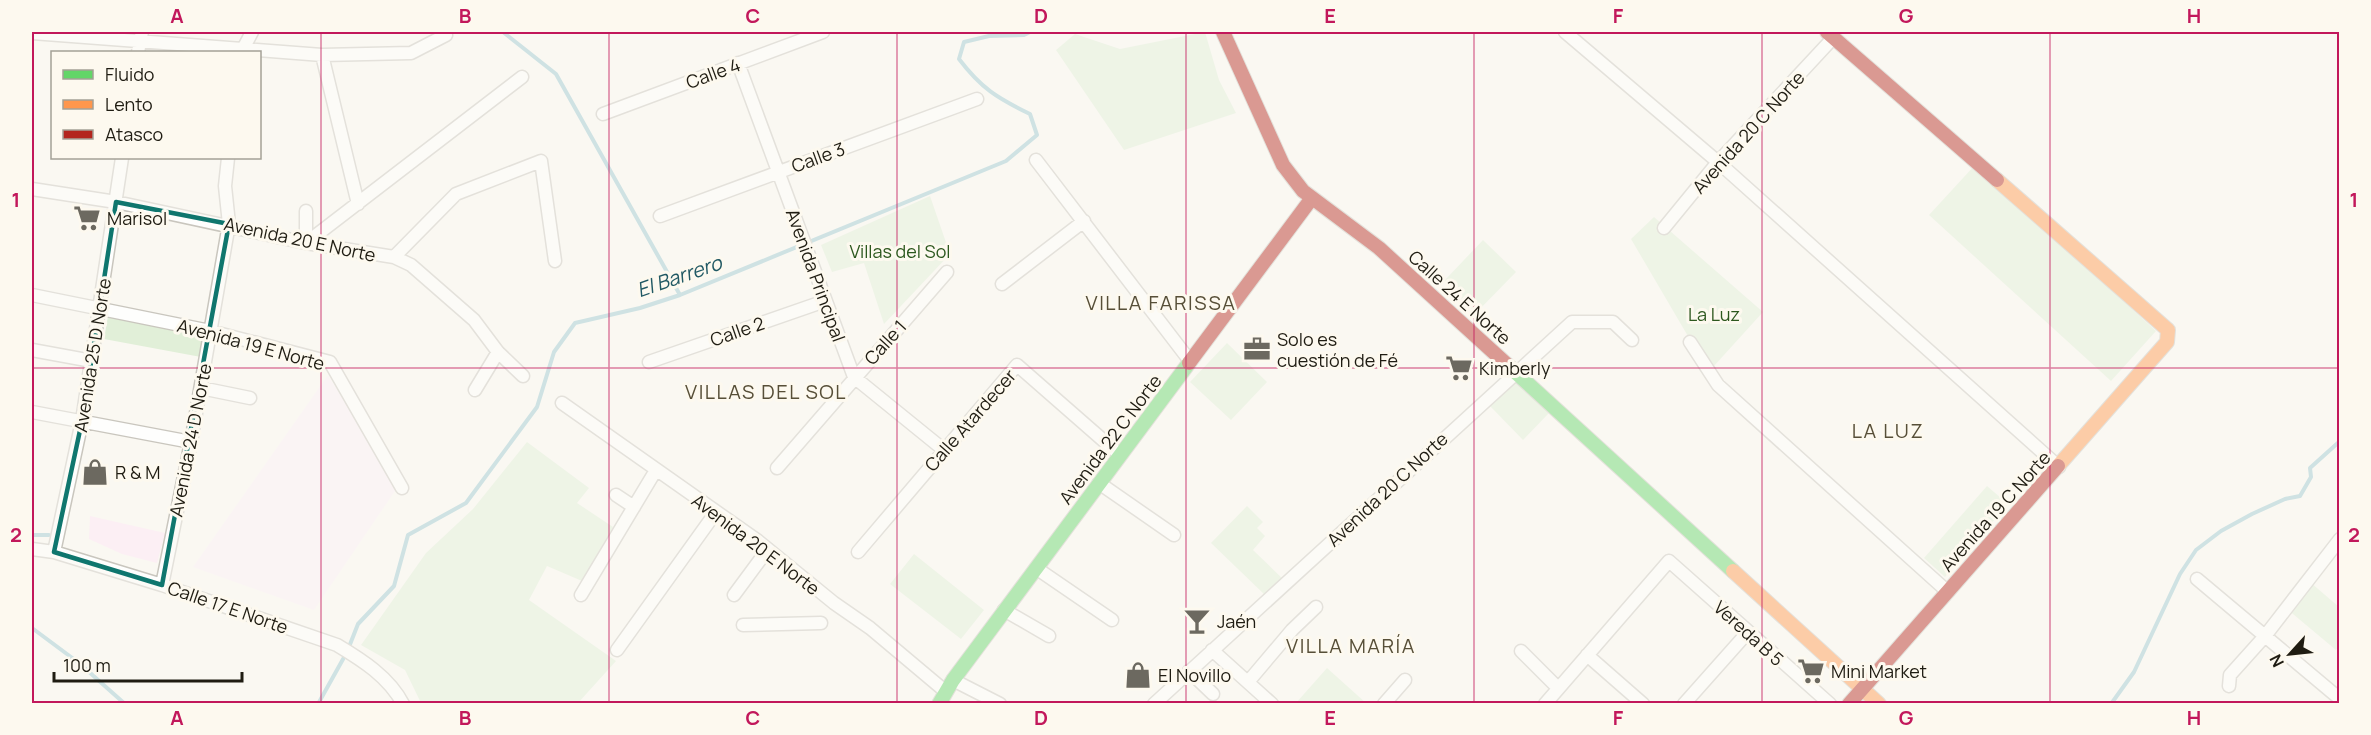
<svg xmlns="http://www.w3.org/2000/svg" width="2371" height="735" font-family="Manrope,sans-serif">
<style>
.industrial{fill:#fbf0f6}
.education{fill:#fceff4}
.green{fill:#e1efd8}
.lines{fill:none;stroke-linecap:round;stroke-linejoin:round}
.stream{stroke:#9bc8d0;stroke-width:4}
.street-casing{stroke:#c9c6be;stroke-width:15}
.fast-casing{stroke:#c9c6be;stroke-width:16}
.slow-casing{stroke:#c9c6be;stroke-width:16}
.jam-casing{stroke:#c9c6be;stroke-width:16}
.street{stroke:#fefefd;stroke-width:12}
.fast{stroke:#63d668;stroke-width:14}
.slow{stroke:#ff974d;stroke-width:14}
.jam{stroke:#b3261e;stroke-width:14}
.marked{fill:none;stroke:#0f766e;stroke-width:4.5;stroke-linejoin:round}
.grid{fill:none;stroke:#c2185b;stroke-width:1.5;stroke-opacity:0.55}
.labels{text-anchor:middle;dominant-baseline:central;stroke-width:6;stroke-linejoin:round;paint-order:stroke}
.street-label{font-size:18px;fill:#1f1c12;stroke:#fdf9ef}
.poi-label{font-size:18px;fill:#1f1c12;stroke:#fdf9ef;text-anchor:start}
.park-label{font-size:18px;fill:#2d581e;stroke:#fdf9ef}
.water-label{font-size:20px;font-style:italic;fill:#215964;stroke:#fdf9ef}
.neighbourhood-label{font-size:20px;letter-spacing:1.5px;fill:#574f38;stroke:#fdf9ef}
.neatline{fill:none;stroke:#c2185b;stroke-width:2}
.grid-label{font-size:20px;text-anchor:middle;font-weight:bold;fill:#c2185b}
</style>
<rect width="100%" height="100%" fill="#faf8f2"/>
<!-- industrial -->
<path class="industrial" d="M328,375L397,488L314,610L193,567Z"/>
<!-- education -->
<path class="education" d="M90,516L165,533L157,563L122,554L89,539Z"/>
<!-- green -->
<path class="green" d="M1205,32L1219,80L1236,113L1124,150L1056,50L1075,34L1120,49Z
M1975,165L2156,331L2111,381L1929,215Z
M930,196L950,254L884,324L864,263L832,272L821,245Z
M1654,217L1763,312L1714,366L1703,353L1699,355L1631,239Z
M1483,240L1516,272L1476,313L1444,281Z
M108,316L205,334L201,357L104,339Z
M1227,343L1267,382L1231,420L1190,382Z
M1517,381L1549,413L1523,440L1490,406Z
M527,442L589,488L577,503L613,527L582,581L547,566L529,600L616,661L578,703H421L405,670L361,645L426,553L473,509Z
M1987,486L2008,504L1945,577L1924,558Z
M1247,506L1263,522L1257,528L1265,536L1253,550L1283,579L1266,596L1211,543Z
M914,554L984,610L961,639L890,584Z
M2310,582L2339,607V646L2336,650L2287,609Z
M1327,668L1366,703H1296Z"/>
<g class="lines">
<!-- stream -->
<path class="stream" d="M503,32L556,74L680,295
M32,535H49
M32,628L79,663L125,704
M318,704L347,652L358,624L394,586L408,535L466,503L537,407L554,352L575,323L640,308L680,295L1006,161L1037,135L1030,114C997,98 981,88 959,59L964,42L989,36L1024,35L1030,32
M2111,704L2134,672L2180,574L2196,550L2221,531L2252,514L2285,499L2300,496L2311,477L2310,468L2340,441"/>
<defs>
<path id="street" d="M1565,32L1718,162L2059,467
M32,33L322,55L411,53L446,35
M243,49L252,32
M138,52L142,32
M322,55L358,204
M738,63L854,377L944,450
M603,114L823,32
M1036,160L1190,361
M32,189L116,202L306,243L394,257L411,265L474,320L498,352L523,376
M306,211V243
M660,216L977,99
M1664,228L1718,162L1834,37
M306,243L522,77
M394,257L456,194L541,161L555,261
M1002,284L1084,221
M32,295L210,331L330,362L402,488
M1690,342L1718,385L1948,592
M32,350L92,361
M649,362L825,301
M201,388L250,398
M475,390L498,352
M562,403L758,541L834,603L870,628L945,691
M32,412L191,442
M777,468L947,272
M1099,483L1174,535
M616,495L634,507
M32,549L54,552L162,585L337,645C362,660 389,677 403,704
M54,552L82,421L122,158
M858,552L1017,365L1120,455
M1036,568L1112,620
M2197,579L2340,699
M162,585L191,442L229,224L225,186L228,158
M581,595L656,470
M734,595L768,549
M1004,610L1049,636
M743,625L821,623
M617,650L716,512
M1212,650L1272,704
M1521,651L1558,688
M1587,655L1643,704
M1189,671L1213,694
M953,680L1000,704
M1248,682L1292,630L1316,607
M2229,686L2230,675L2265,636L2340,539
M1154,704L1572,322H1613L1632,340
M1384,704L1405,680
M1545,704L1669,561L1830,704
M1684,704L1748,632"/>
<path id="fast" d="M1513,370L1733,571
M939,704L953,680L1189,363"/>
<path id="slow" d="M1997,180L2168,330L2167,342L2058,466
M1733,571L1879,704"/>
<path id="jam" d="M1223,32L1283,165L1303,191L1379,248L1513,370
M1827,32L1997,180
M1189,363L1312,198
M1849,704L2058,466"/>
</defs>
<!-- street casing -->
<use href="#street" class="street-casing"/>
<!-- fast casing -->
<use href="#fast" class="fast-casing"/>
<!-- slow casing -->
<use href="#slow" class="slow-casing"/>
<!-- jam casing -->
<use href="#jam" class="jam-casing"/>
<!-- street -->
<use href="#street" class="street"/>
<!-- fast -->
<use href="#fast" class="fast"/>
<!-- slow -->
<use href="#slow" class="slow"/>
<!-- jam -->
<use href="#jam" class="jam"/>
</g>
<!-- marked area -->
<path d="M0 0H2371V735H0ZM116,202L229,224L162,585L54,552L82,421Z" fill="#faf8f2" fill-opacity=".55" fill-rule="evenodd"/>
<path class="marked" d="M116,202L229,224L162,585L54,552L82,421Z"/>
<!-- grid -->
<path class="grid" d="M321,32V704M609,32V704M897,32V704M1186,32V704M1474,32V704M1762,32V704M2050,32V704M32,368H2340"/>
<!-- icons -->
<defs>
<symbol id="supermarket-bare" viewBox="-9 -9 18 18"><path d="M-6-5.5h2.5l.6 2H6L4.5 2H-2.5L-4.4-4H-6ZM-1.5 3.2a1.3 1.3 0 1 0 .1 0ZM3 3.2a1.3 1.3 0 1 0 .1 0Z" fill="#6c6960" stroke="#fdf9ef" stroke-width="2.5" paint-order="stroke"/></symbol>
<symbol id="office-bare" viewBox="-9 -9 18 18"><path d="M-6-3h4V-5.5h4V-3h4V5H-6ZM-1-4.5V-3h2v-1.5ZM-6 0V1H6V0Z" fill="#6c6960" stroke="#fdf9ef" stroke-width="2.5" paint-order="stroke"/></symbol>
<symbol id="shop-bare" viewBox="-9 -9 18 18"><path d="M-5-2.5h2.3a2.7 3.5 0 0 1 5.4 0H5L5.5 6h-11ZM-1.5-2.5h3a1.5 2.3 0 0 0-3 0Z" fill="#6c6960" stroke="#fdf9ef" stroke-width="2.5" paint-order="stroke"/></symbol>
<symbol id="bar-bare" viewBox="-9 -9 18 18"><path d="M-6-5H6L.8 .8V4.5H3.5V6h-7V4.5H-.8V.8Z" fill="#6c6960" stroke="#fdf9ef" stroke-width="2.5" paint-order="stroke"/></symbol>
</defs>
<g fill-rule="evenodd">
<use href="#supermarket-bare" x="68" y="199" width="38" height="38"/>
<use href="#office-bare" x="1238" y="330" width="38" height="38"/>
<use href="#supermarket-bare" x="1440" y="349" width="38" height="38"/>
<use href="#shop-bare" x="76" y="453" width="38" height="38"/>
<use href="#bar-bare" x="1178" y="602" width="38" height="38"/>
<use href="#supermarket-bare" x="1792" y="652" width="38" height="38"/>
<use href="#shop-bare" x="1119" y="656" width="38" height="38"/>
</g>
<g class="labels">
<!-- street labels -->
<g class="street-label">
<text transform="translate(713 73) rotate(-20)">Calle 4</text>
<text transform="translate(1748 132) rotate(-48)">Avenida 20 C Norte</text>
<text transform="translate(818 157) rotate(-20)">Calle 3</text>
<text transform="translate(300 239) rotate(12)">Avenida 20 E Norte</text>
<text transform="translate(816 275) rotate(70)">Avenida Principal</text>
<text transform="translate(1460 297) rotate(42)">Calle 24 E Norte</text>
<text transform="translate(737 331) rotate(-19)">Calle 2</text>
<text transform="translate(885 342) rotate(-48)">Calle 1</text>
<text transform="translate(251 344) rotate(15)">Avenida 19 E Norte</text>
<text transform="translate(92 355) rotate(-81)">Avenida 25 D Norte</text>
<text transform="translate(970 420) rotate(-49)">Calle Atardecer</text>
<text transform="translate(1110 439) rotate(-53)">Avenida 22 C Norte</text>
<text transform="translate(190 440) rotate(-79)">Avenida 24 D Norte</text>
<text transform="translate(1387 489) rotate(-43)">Avenida 20 C Norte</text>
<text transform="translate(1995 511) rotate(-48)">Avenida 19 C Norte</text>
<text transform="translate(756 544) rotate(37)">Avenida 20 E Norte</text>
<text transform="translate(228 607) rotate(19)">Calle 17 E Norte</text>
<text transform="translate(1749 633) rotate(42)">Vereda B 5</text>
</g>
<!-- poi labels -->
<g class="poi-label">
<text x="107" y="218">Marisol</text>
<text x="1277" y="339">Solo es<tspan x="1277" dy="21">cuestión de Fé</tspan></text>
<text x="1479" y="368">Kimberly</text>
<text x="115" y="472">R &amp; M</text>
<text x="1217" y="621">Jaén</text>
<text x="1831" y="671">Mini Market</text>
<text x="1158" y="675">El Novillo</text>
</g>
<!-- park labels -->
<g class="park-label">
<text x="900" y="251">Villas del Sol</text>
<text x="1714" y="314">La Luz</text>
</g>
<!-- water labels -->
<g class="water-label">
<text transform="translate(679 276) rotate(-19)">El Barrero</text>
</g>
<!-- neighbourhood labels -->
<g class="neighbourhood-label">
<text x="1161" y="302">VILLA FARISSA</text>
<text x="766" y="391">VILLAS DEL SOL</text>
<text x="1888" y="430">LA LUZ</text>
<text x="1351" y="645">VILLA MARÍA</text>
</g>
</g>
<!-- border -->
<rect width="2371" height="735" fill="none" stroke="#fdf9ef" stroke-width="66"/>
<!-- legend -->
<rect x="51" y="51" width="210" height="108" fill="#fdf9ef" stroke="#a4a197" stroke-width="1.5"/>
<rect x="63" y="70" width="30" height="9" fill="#63d668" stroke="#a4a197" stroke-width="1.5"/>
<text x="105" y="81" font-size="18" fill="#1f1c12">Fluido</text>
<rect x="63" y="100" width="30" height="9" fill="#ff974d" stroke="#a4a197" stroke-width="1.5"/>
<text x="105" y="111" font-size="18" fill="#1f1c12">Lento</text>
<rect x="63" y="130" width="30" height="9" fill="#b3261e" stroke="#a4a197" stroke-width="1.5"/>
<text x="105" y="141" font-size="18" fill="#1f1c12">Atasco</text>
<!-- north arrow -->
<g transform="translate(2290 654) rotate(243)" stroke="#fdf9ef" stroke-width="4.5" paint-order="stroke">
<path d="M0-4.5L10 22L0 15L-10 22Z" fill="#1f1c12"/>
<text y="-9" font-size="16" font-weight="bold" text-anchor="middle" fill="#1f1c12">N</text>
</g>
<!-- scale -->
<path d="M54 672v9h188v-9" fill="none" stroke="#1f1c12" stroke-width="3"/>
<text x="63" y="672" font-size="18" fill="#1f1c12" stroke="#fdf9ef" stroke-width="4.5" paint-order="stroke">100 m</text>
<rect x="33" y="33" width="2305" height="669" class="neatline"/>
<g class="grid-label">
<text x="177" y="23">A</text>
<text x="465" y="23">B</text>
<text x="753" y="23">C</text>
<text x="1041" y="23">D</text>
<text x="1330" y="23">E</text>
<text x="1618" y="23">F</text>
<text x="1906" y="23">G</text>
<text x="2194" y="23">H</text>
<text x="16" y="207">1</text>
<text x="2354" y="207">1</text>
<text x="16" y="542">2</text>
<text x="2354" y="542">2</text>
<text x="177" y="725">A</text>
<text x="465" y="725">B</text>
<text x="753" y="725">C</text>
<text x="1041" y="725">D</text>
<text x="1330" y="725">E</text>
<text x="1618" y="725">F</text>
<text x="1906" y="725">G</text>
<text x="2194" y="725">H</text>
</g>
</svg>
